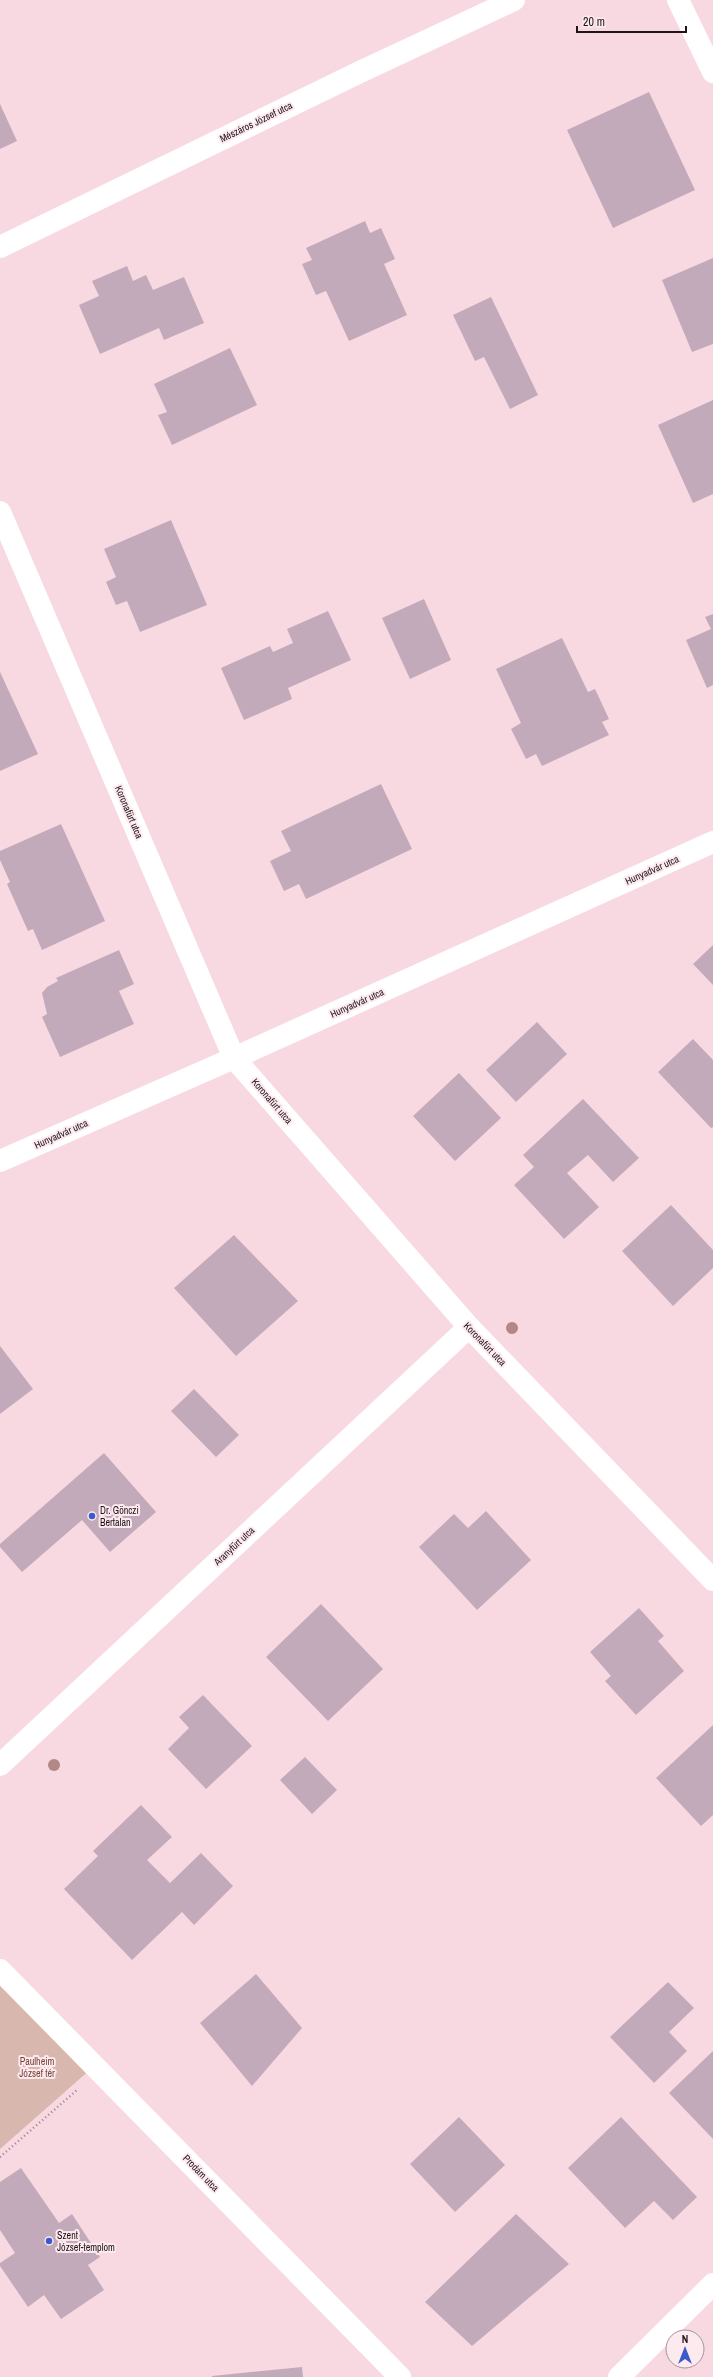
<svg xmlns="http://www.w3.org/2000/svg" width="713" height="2377" font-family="'Archivo Narrow',sans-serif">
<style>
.green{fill:#d8b7ae}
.building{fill:#c3aaba}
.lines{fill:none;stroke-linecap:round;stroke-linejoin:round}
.path{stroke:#957f86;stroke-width:2.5;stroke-dasharray:1 3;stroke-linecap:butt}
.street{stroke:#fff;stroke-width:22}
.tree{fill:#b18885}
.poi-dot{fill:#3d5acd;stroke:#fdeaef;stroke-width:1.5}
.labels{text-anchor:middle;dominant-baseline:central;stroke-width:4;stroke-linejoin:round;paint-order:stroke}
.street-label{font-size:10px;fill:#1f1418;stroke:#fdeaef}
.poi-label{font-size:10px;fill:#1f1418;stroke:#fdeaef;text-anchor:start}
.park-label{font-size:10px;fill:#774539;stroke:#fdeaef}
</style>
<rect width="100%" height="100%" fill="#f8d9e2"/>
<!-- green -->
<path class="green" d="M0,1974L92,2068L0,2149Z"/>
<!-- building -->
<path class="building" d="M649,92L695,190L613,228L567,130Z
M0,104L17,141L0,149Z
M365,221L370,233L381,228L395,259L384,264L407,315L349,341L326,291L316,295L302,264L312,260L306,248Z
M713,258V344L692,352L662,280Z
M127,266L133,281L146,275L153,290L184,277L204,323L164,340L159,328L100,354L79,305L99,296L92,281Z
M491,297L538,395L510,409L484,357L475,361L453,315Z
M230,348L257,405L172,445L158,415L167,412L154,384Z
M713,400V494L693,503L658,425Z
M171,520L207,605L140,632L127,601L116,605L106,582L116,577L104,549Z
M424,599L451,660L410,679L382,618Z
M328,611L351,660L288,688L292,699L244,720L221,668L270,646L273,652L293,643L287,629Z
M713,614V685L707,688L686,640L711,629L705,617Z
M562,638L588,692L595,689L609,719L602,722L609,735L542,766L536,754L526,759L511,729L521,723L496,669Z
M0,672L38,754L0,771Z
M381,784L412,849L306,899L299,884L284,891L270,861L291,851L281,831Z
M61,824L105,921L42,950L33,929L28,931L7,884L10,882L0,860V851Z
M713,945V985L693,964Z
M119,950L134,984L119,991L134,1024L60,1057L42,1017L47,1014L42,993L47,987L58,981L56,978Z
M537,1022L567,1054L516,1102L486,1070Z
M693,1039L713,1060V1127L711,1128L658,1072Z
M459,1073L501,1118L455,1161L413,1116Z
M583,1099L639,1158L613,1182L588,1155L567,1173L599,1207L564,1239L514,1185L534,1167L523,1155Z
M671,1205L713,1250V1268L673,1306L622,1251Z
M234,1235L298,1301L236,1356L174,1288Z
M0,1346L33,1389L0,1414Z
M194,1389L239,1435L216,1457L171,1411Z
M104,1453L156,1512L110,1552L82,1520L22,1572L0,1547V1544Z
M486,1511L531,1560L477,1610L419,1547L454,1514L468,1528Z
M321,1604L383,1669L328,1721L266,1657Z
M639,1608L664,1636L658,1641L684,1671L636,1715L605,1681L611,1676L590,1652Z
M203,1695L252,1746L206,1789L168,1749L189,1728L179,1717Z
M713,1725V1815L701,1826L656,1778Z
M305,1757L337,1790L312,1814L280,1780Z
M141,1805L172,1837L147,1860L170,1883L201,1853L233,1886L194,1925L182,1912L132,1960L64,1889L98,1856L93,1851Z
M256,1974L302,2028L252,2086L200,2023Z
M668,1982L694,2008L669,2032L687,2051L654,2083L610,2037Z
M713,2051V2139L669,2093Z
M459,2117L505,2165L455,2212L410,2164Z
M621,2117L697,2197L673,2220L654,2201L625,2228L568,2168Z
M21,2168L59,2223L72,2214L100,2257L88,2265L104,2290L61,2319L44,2295L28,2307L0,2266V2263L15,2253L0,2230V2182Z
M516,2214L569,2264L472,2346L425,2302Z
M302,2367L303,2377H212V2376Z"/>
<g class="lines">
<!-- path -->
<path class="path" d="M0,2157L77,2090"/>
<!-- street -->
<path class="street" d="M678,0L713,72
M0,247L362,71L514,0
M0,512L234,1058L469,1327L713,1580
M0,1161L234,1058L713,842
M0,1765L469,1327
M0,1970L400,2377
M619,2377L713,2284"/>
</g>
<!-- trees -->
<g class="tree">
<circle cx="512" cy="1328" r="6"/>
<circle cx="54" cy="1765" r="6"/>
</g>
<!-- markers -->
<g class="poi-dot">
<circle cx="92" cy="1516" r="4"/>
<circle cx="49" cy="2241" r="4"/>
</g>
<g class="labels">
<!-- street labels -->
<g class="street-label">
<text transform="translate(256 122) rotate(-26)">Mészáros József utca</text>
<text transform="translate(129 812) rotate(67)">Koronafürt utca</text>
<text transform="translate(652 870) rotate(-24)">Hunyadvár utca</text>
<text transform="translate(357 1003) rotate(-24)">Hunyadvár utca</text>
<text transform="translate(272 1101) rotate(49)">Koronafürt utca</text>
<text transform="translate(61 1134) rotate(-24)">Hunyadvár utca</text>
<text transform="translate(485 1344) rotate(46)">Koronafürt utca</text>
<text transform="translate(234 1546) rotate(-43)">Aranyfürt utca</text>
<text transform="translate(201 2173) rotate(46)">Prodám utca</text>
</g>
<!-- poi labels -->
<g class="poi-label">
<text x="100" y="1510">Dr. Gönczi<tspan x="100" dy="12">Bertalan</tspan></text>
<text x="57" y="2235">Szent<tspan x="57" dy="12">József-templom</tspan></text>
</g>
<!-- park labels -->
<g class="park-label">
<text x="37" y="2061">Paulheim<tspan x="37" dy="12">József tér</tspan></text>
</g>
</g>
<!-- north arrow -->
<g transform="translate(685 2349)"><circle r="19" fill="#fdeaef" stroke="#a49499"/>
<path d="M0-3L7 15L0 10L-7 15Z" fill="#3d5acd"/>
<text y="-6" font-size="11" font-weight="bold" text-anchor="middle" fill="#1f1418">N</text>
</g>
<!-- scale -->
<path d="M577 26v6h109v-6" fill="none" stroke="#1f1418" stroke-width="2"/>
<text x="583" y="26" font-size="12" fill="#1f1418" stroke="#fdeaef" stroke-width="3" paint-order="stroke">20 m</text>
</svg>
